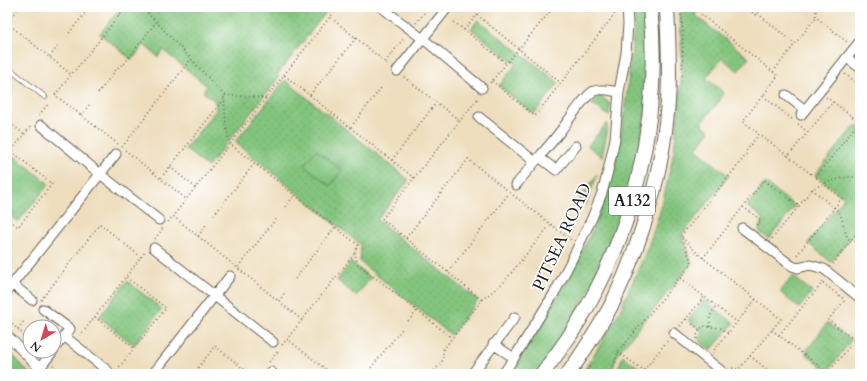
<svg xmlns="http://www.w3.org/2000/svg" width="867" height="381" font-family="Cardo,serif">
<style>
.grass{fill:url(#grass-dots);stroke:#50704d}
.pitch{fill:#83c57e;stroke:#50704d}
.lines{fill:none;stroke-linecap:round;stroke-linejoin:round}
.service-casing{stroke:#666055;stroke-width:6}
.minor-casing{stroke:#666055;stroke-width:11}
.primary-casing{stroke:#666055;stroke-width:16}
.path{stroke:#666055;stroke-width:1.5;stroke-dasharray:1 3;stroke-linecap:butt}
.service{stroke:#fff;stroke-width:4.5}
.minor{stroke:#fff;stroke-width:9}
.primary{stroke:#fff;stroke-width:14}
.labels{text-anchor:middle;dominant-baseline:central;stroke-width:3.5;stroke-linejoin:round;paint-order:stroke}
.shield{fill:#fff;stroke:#606060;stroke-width:1}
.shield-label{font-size:16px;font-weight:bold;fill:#1c1c1c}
.street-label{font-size:17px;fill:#1c1c1c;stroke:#fff}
</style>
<defs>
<pattern id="grass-dots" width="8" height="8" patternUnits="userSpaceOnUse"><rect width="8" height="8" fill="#83c57e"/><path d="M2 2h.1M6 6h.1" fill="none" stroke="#71a96c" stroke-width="1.8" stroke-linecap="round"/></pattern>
</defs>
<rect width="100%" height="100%" fill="#fff"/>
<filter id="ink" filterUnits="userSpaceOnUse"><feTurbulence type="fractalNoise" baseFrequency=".025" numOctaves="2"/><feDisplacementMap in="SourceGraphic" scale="8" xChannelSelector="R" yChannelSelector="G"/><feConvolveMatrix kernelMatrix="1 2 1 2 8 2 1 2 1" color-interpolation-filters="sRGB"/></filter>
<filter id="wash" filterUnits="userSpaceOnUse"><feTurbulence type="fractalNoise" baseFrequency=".012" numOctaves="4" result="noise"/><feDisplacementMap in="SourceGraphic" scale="16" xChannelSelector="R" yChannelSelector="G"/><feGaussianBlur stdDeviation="0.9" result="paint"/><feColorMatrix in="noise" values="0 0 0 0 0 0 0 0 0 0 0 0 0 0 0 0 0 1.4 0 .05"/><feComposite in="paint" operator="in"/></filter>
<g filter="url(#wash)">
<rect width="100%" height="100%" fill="#eedebe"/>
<!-- grass -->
<path class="grass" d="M121,7H330L277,75L279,77L208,167L185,149L216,110L215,101L203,92L207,86L163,50L158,57L144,45L132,60L100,34Z
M633,7H645L647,32V103L634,175L617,230L597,276L565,334L536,374H511C536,334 560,295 581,253C590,236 599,217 605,198C624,141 628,81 635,22Z
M680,7H695L696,16L749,58L738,71L722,58L706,78L724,93L720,100L701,123L710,131L696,149L729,176L681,236L692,263L618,353L611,374H582L618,315L648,247L662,205L674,152L682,73Z
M478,20L559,83L534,114L499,86L516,64L471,29Z
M285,80L409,180L377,220L478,300L451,335L360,262L361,245L235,142Z
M598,96H601L610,104L609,116L591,103Z
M607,123V132L602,157L588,146Z
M860,125V226L831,262L808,243L844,198L815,175L852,129Z
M12,154L49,184L18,222L7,214V160Z
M597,175L586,205L579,199Z
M765,183L795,206L769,239C758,231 756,231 764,219L747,206Z
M351,262L371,278L356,296L337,280Z
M793,276L812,292L799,308L780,292Z
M127,281L162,309L134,345L99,317Z
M704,300L734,323L711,350L701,342L699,338L702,331L688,320Z
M827,323L851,340L828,371L805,353Z
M8,350L30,374H7V351Z
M623,356L648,374H615Z"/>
<!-- pitch -->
<path class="pitch" d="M316,150L342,170L330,186L304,165Z"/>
</g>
<g filter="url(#ink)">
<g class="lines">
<defs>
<path id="service" d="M7,67L45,97"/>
<path id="minor" d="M381,7L432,46L482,88
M847,58L860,68
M397,71L448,7
M786,95L805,110
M801,115L860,41
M479,117L534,161
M41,125L100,174L159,220
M539,157L556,170L576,146
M516,185C530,167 545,151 559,133C566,124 586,94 594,91C601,88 612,91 619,92
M742,228L792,266L798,268L810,265L824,269L860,298
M154,248L273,342
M12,284L32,300
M7,291L116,154
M43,309L70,329L64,336L108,371
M674,333L725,374
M7,335L45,374
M493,344L514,358
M54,349L64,336
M39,369L53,351
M271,372L273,374
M153,374L230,276
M472,374L515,317
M503,374L514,358L555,292L571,261L592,218L602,193L607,175L615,139L619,92L626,53L628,24L627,7"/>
<path id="primary" d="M542,374C553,359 564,345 574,329C634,235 662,118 650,7
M568,374C584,351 600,327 613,302C646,233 668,154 669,77C669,54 668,30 667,7"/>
</defs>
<!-- service casing -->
<use href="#service" class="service-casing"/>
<!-- minor casing -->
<use href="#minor" class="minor-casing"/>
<!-- primary casing -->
<use href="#primary" class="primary-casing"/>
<!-- path -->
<path class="path" d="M142,7L195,63L224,95
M680,7L683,33L682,77
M699,7V10L702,15L778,76L743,121L759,134
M746,7L755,15L757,13L795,44
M816,7V17
M757,13L762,7
M477,15L483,7
M454,22L506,63
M7,23L72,75
M7,23L19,7
M416,23L429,7
M464,30L477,15L561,83
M69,33L90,7
M356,38L390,66
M50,57L58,46
M385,62L405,37
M773,72L816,17L847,42
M845,74L860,85
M284,75L338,7
M404,77L460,121
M492,81L535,116L618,10
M490,83L554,7
M98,93L119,66L124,64L156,22
M310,95L356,38L330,17
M763,96L792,119
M826,97L833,102
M266,98L224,95L226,126L230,144L173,216L302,320
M39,115L49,103
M81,115L91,103
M7,121L24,134
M798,124L808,132
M351,127L381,88
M118,144L55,95L126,7
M122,147L191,59
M125,150L186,199
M7,156L32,125
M788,156L842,198L796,256
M392,160L436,103
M170,167L196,188
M816,177L859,122
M161,178L224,99
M414,178L479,97
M812,189L839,212L842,219L845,231L847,237L851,241
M513,195L571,240
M799,206L812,189L823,184L835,180L847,177H860
M285,207L295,195
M743,207L761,220L757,224L756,228
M214,215L255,163
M7,218L18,227L52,184L11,151
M168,222L173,216
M860,229L852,239L860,245
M198,236L206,225
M682,237L698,254L781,319L739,369H735L732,368
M406,238L468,159L508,191
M155,239L163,228
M703,258L764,180L799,206L771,240
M833,264L852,239
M238,267L276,219
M448,272L510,192
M680,278L737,322
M295,279L335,227
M823,283L845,300
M41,300L100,224L141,257
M482,300L503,283L550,225
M279,301L286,291
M95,317L134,348
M7,318L30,342
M686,319L700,330
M408,321L417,311
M680,326L704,297
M710,327C709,316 710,315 716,307
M18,329L24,321
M772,330L828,373
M779,335L824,281
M80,336L145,252
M697,339V335L703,326L721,328L728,333
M282,345L287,339
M618,352L649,374
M714,353L713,352L715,349L756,299
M750,356L773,374
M269,362L279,350
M53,365L63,374
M117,370L166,308L126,277
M644,370L668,340
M828,373L855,340L828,320L846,299
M193,374L215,346L250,374
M332,374L287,339L355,253
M366,374L402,329
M432,374L443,360V350L452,338L482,300L382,219L414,178L284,75L230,144L358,245L355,252L358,264L452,338
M585,374L592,362
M611,374L618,352L692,263L681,236L746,155V151L759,134L788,156L833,102L859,122H860"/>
<!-- service -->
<use href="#service" class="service"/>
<!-- minor -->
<use href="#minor" class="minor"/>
<!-- primary -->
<use href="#primary" class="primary"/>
</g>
</g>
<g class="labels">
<!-- shield labels -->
<rect class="shield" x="609" y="187" width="46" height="28" rx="3"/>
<g class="shield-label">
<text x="632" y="201">A132</text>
</g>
<!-- street labels -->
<g class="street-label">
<text transform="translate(562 237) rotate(-65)">PITSEA ROAD</text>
</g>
</g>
<!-- margin -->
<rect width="867" height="381" fill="none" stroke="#fff" stroke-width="24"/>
<!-- north arrow -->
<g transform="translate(42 339) rotate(218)"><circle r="19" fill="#ffffff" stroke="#a4a4a4"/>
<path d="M0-3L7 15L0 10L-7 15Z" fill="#d1495b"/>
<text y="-6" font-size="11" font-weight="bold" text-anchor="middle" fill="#1c1c1c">N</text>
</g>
</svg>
